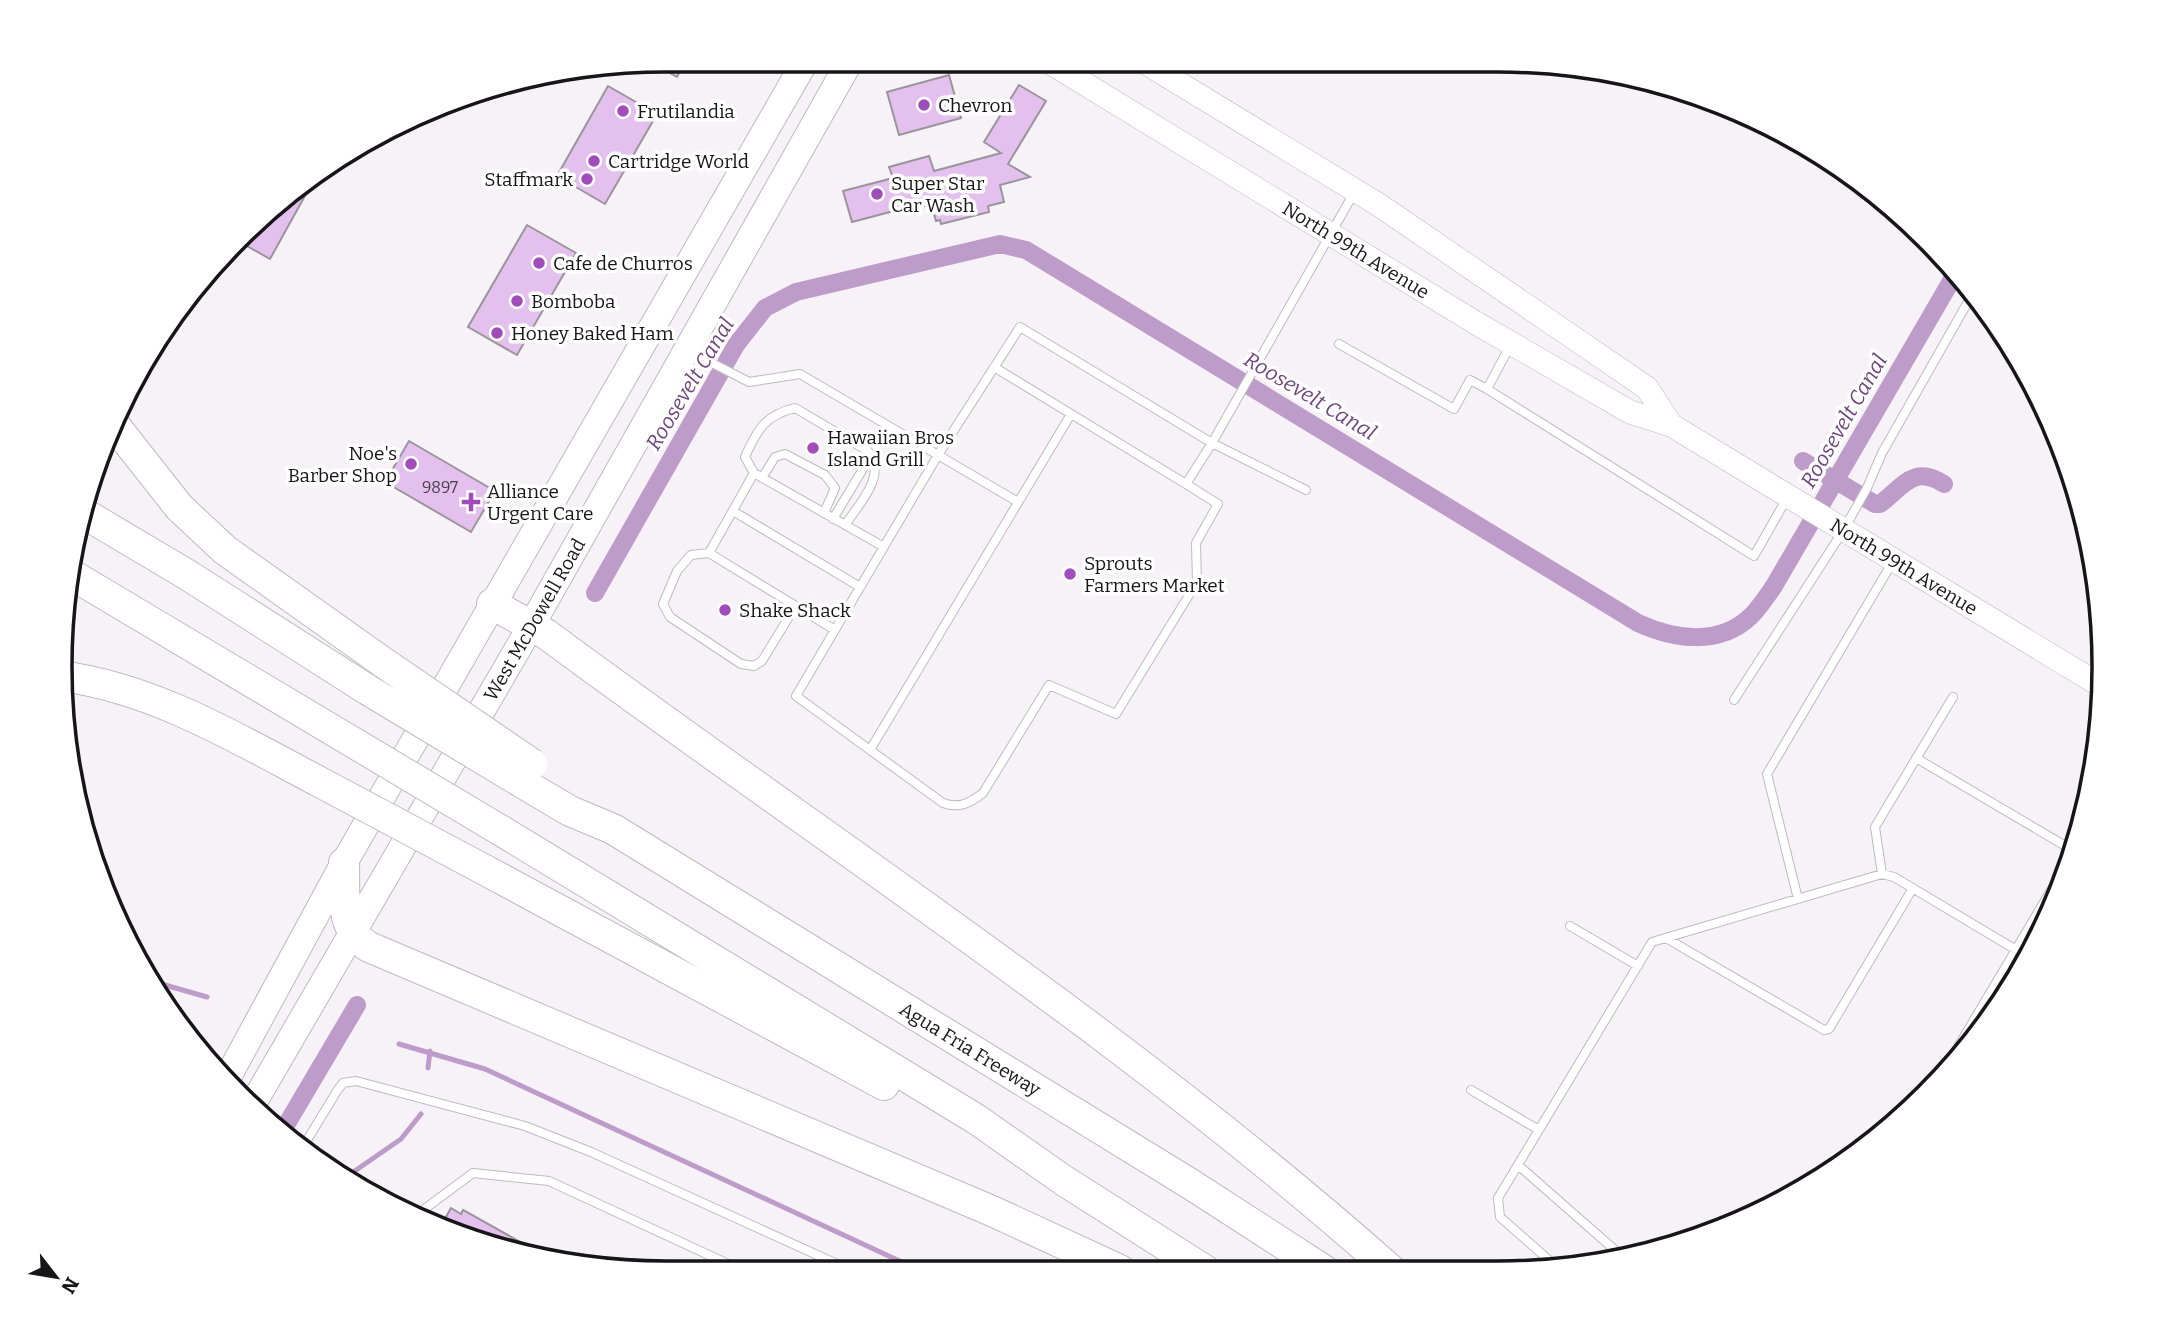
<svg xmlns="http://www.w3.org/2000/svg" width="2164" height="1333" font-family="Bitter,serif">
<style>
.lines{fill:none;stroke-linecap:round;stroke-linejoin:round}
.stream{stroke:#be9cc9;stroke-width:5}
.canal{stroke:#be9cc9;stroke-width:18}
.building{fill:#e3c0ee;stroke:#99959a;stroke-width:2}
.service-casing{stroke:#bebac0;stroke-width:10}
.secondary-casing{stroke:#bebac0;stroke-width:24}
.primary-casing{stroke:#bebac0;stroke-width:28}
.motorway-casing{stroke:#bebac0;stroke-width:32}
.service{stroke:#fff;stroke-width:8}
.secondary{stroke:#fff;stroke-width:23}
.primary{stroke:#fff;stroke-width:26}
.motorway{stroke:#fff;stroke-width:30}
.motorway-bridge-casing{stroke:#bebac0;stroke-width:32;stroke-linecap:butt}
.motorway-bridge{stroke:#fff;stroke-width:30}
.poi-dot{fill:#a14cba;stroke:#fff;stroke-width:2.5}
.labels{text-anchor:middle;dominant-baseline:central;stroke-width:7;stroke-linejoin:round;paint-order:stroke}
.number-label{font-size:16px;fill:#49404d}
.poi-label{font-size:19px;fill:#161517;stroke:#fff;text-anchor:start}
.street-label{font-size:19px;fill:#161517;stroke:#fff}
.water-label{font-size:21px;font-style:italic;fill:#6e437c;stroke:#fff}
.rim{fill:none;stroke:#161517;stroke-width:3.5}
</style>
<rect width="100%" height="100%" fill="#f7f2f8"/>
<g class="lines">
<!-- stream -->
<path class="stream" d="M151,981L207,997
M399,1044L485,1069L919,1270
M428,1068L430,1051
M346,1177L401,1139L421,1114"/>
<!-- canal -->
<path class="canal" d="M1803,461L1875,504H1880C1903,487 1913,464 1944,484
M595,593L736,345L765,308L796,292L1000,244L1026,250L1054,267L1638,623C1673,639 1719,647 1751,616C1759,608 1767,596 1774,586L1957,271
M282,1132L357,1005"/>
</g>
<!-- building -->
<path class="building" d="M667,60H686L677,77L650,62Z
M949,75L961,118L899,135L887,92Z
M1019,85L1046,101L1008,164L1030,177L1000,185L1004,202L988,206L989,212L941,224L940,220L936,221L931,204L910,210L909,207L852,222L843,191L893,178L889,167L929,156L934,171L1001,153L984,142Z
M608,86L657,114L605,204L557,176Z
M317,174L270,259L240,242L297,185Z
M527,225L576,253L517,355L468,327Z
M409,441L495,491L471,532L385,482Z
M451,1208L461,1214L463,1210L531,1248L529,1253L444,1230L446,1226L442,1224Z"/>
<g class="lines">
<defs>
<path id="service" d="M1339,344L1454,409L1470,380L1487,389L1510,346
M689,351L749,382L800,374L938,455L1020,327L1212,443L1355,191
M994,367L1186,484L1212,443L1306,490
M1487,389L1754,556L1787,498
M754,473L745,457C757,430 765,415 795,408L868,451L867,462L833,519
M762,478L775,457L785,454L825,475L835,488L824,513
M1018,502L938,455L796,696L870,750L1071,414
M733,511L860,587
M845,525C859,504 888,475 868,451
M709,553L754,473L884,547
M795,607L762,661L754,666L741,664L670,617L663,604L677,571L691,555L709,553L835,630
M1734,700L1843,531L1867,488L1882,453L1973,293
M870,750L943,803C959,809 970,803 983,793L1049,685L1116,714L1197,582L1196,543L1218,504L1186,484
M1916,758L2074,851
M1882,874L1875,827L1953,697
M1798,899L1767,774L1892,563
M1570,926L1638,966
M1666,938L1824,1030L1829,1029L1913,888
M1939,1079L2072,855
M1471,1090L1539,1130
M301,1150L337,1091L343,1083L356,1081L525,1126L591,1152L848,1269
M1518,1165L1624,1258
M415,1216L473,1173L549,1181L739,1269
M1559,1269L1500,1217L1498,1198L1652,942L1882,874L1894,877L2028,957"/>
<g id="secondary">
<path id="s1" d="M1049,62L1476,323L1630,412L1671,425L2103,687"/>
<path d="M1144,62L1379,205L1647,388L1671,425"/>
</g>
<g id="primary">
<path d="M229,1075L344,863L806,60"/>
<path id="s2" d="M254,1102L531,626L850,61"/>
</g>
<g id="motorway">
<path d="M116,427L179,507L225,550L384,663"/>
<path d="M85,514L186,574L368,690"/>
<path d="M492,604L546,634C830,844 1128,1036 1393,1272"/>
<path d="M61,676C152,688 235,737 314,779"/>
<path id="s3" d="M521,782L570,811L613,829L1192,1185L1325,1271"/>
<path d="M500,830L976,1119L1063,1180L1206,1271"/>
<path d="M344,863C345,893 339,930 369,947L992,1211L1120,1270"/>
<path d="M483,869L884,1085"/>
</g>
</defs>
<!-- service casing -->
<use href="#service" class="service-casing"/>
<!-- secondary casing -->
<use href="#secondary" class="secondary-casing"/>
<!-- primary casing -->
<use href="#primary" class="primary-casing"/>
<!-- motorway casing -->
<use href="#motorway" class="motorway-casing"/>
<!-- service -->
<use href="#service" class="service"/>
<!-- secondary -->
<use href="#secondary" class="secondary"/>
<!-- primary -->
<use href="#primary" class="primary"/>
<!-- motorway -->
<use href="#motorway" class="motorway"/>
<defs>
<path id="motorway-bridge" d="M74,576L500,830
M384,663L532,764
M368,690L521,782
M314,779L483,869"/>
</defs>
<!-- motorway-bridge casing -->
<use href="#motorway-bridge" class="motorway-bridge-casing"/>
<!-- motorway-bridge -->
<use href="#motorway-bridge" class="motorway-bridge"/>
</g>
<!-- markers -->
<g class="poi-dot">
<circle cx="924" cy="105" r="7"/>
<circle cx="623" cy="111" r="7"/>
<circle cx="594" cy="161" r="7"/>
<circle cx="587" cy="179" r="7"/>
<circle cx="877" cy="194" r="7"/>
<circle cx="539" cy="263" r="7"/>
<circle cx="517" cy="301" r="7"/>
<circle cx="497" cy="333" r="7"/>
<circle cx="813" cy="448" r="7"/>
<circle cx="411" cy="464" r="7"/>
<path d="M467.5 491.5h7v7h7v7h-7v7h-7v-7h-7v-7h7z"/>
<circle cx="1070" cy="574" r="7"/>
<circle cx="725" cy="610" r="7"/>
</g>
<g class="labels">
<!-- number labels -->
<g class="number-label">
<text x="440" y="487">9897</text>
</g>
<!-- poi labels -->
<g class="poi-label">
<text x="938" y="105">Chevron</text>
<text x="637" y="111">Frutilandia</text>
<text x="608" y="161">Cartridge World</text>
<text x="573" y="179" text-anchor="end">Staffmark</text>
<text x="891" y="183">Super Star<tspan x="891" dy="22">Car Wash</tspan></text>
<text x="553" y="263">Cafe de Churros</text>
<text x="531" y="301">Bomboba</text>
<text x="511" y="333">Honey Baked Ham</text>
<text x="827" y="437">Hawaiian Bros<tspan x="827" dy="22">Island Grill</tspan></text>
<text x="397" y="453" text-anchor="end">Noe's<tspan x="397" dy="22">Barber Shop</tspan></text>
<text x="487" y="491">Alliance<tspan x="487" dy="22">Urgent Care</tspan></text>
<text x="1084" y="563">Sprouts<tspan x="1084" dy="22">Farmers Market</tspan></text>
<text x="739" y="610">Shake Shack</text>
</g>
<!-- street labels -->
<g class="street-label">
<text stroke="none"><textPath href="#s1" startOffset="360">North 99th Avenue</textPath></text>
<text stroke="none"><textPath href="#s1" startOffset="994">North 99th Avenue</textPath></text>
<text stroke="none"><textPath href="#s2" startOffset="558">West McDowell Road</textPath></text>
<text stroke="none"><textPath href="#s3" startOffset="523">Agua Fria Freeway</textPath></text>
</g>
<!-- water labels -->
<g class="water-label">
<text transform="translate(690 384) rotate(-59)">Roosevelt Canal</text>
<text transform="translate(1310 396) rotate(31)">Roosevelt Canal</text>
<text transform="translate(1844 421) rotate(-60)">Roosevelt Canal</text>
</g>
</g>
<!-- crop -->
<path d="M0 0H2164V1333H0ZM666 72H1498A594 594 0 0 1 2092 666V667A594 594 0 0 1 1498 1261H666A594 594 0 0 1 72 667V666A594 594 0 0 1 666 72Z" fill="#fff" fill-rule="evenodd"/>
<path class="rim" d="M666 72H1498A594 594 0 0 1 2092 666V667A594 594 0 0 1 1498 1261H666A594 594 0 0 1 72 667V666A594 594 0 0 1 666 72Z"/>
<!-- north arrow -->
<g transform="translate(56 1277) rotate(121)" stroke="#ffffff" stroke-width="5" paint-order="stroke">
<path d="M0-5L12 26L0 18L-12 26Z" fill="#161517"/>
<text y="-10" font-size="19" font-weight="bold" text-anchor="middle" fill="#161517">N</text>
</g>
</svg>
